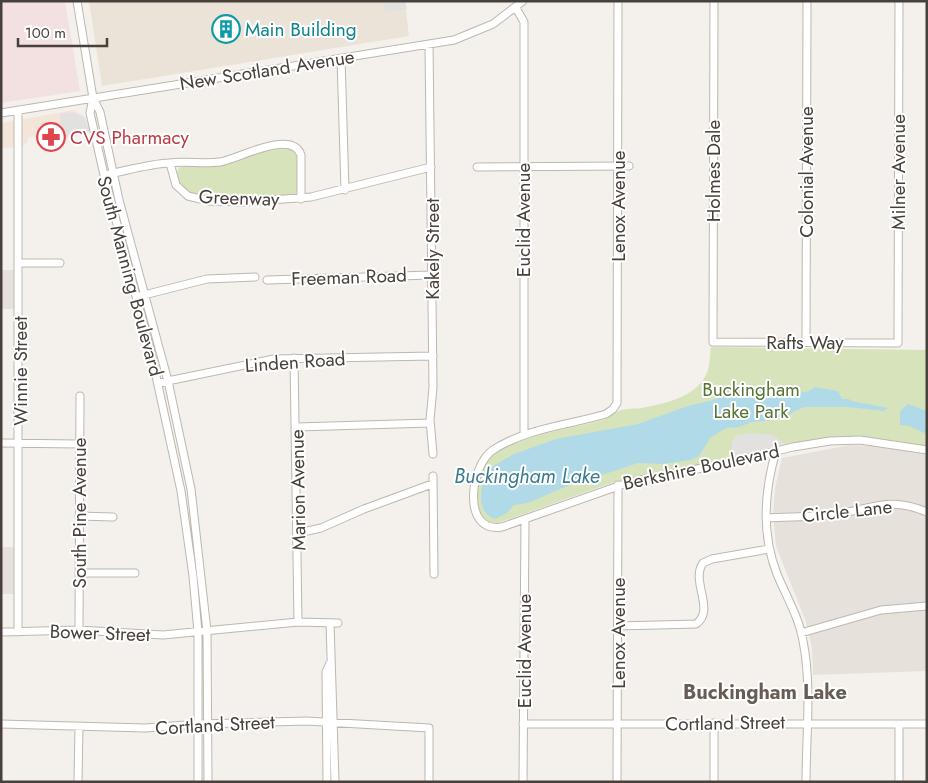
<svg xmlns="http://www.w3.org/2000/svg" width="928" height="783" font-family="Jost,sans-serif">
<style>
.residential{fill:#e7e1db}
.commercial{fill:#f3e5da}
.education{fill:#ebe3d8}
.medical{fill:#f3e1e2}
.green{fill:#d7e3ba}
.parking{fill:#e3e1e0}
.water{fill:#b1dae8}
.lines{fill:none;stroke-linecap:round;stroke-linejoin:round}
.minor-casing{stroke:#bfb7af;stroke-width:9}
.minor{stroke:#fff;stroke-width:7}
.labels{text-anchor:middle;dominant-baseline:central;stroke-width:4;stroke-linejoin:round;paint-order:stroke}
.culture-label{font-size:19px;fill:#0d838f;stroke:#fff;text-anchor:start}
.street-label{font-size:19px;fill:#48403a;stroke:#fff}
.health-label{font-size:19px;fill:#be3a42;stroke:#fff;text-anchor:start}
.park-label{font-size:19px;fill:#567334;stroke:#fff}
.water-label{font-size:20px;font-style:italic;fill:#397a90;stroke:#fff}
.neighbourhood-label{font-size:20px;font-weight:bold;fill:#695d53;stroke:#fff}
</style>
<rect width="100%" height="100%" fill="#f4f0ec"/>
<!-- residential -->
<path class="residential" d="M1,270H16V309H1Z
M850,445L874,446L927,455V671L813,675L812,648L806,622L776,546L773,515L775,488L782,458Z
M1,547H15V594H1Z"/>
<!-- commercial -->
<path class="commercial" d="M74,110L85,117L91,132L45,143L41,136L29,137L26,144L17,148H1V123Z"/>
<!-- education -->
<path class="education" d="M89,1H405L409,36L102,86Z"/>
<!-- medical -->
<path class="medical" d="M1,1H65L80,91L1,103Z"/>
<!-- green -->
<path class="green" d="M272,149H290L297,155L298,190L295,195L285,197C269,198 156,208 179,168C191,161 209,167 223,165C240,163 255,152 272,149Z
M711,347L927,350V446L859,436H843L785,444L701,465L617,481L498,523C483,523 478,514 478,499C478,487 479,472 486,462C501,438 576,428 603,420C610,418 613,413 619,411C625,408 635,409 642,408C666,403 699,397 708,370C710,363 710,354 711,347Z"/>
<!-- parking -->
<path class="parking" d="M383,1H405L407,9L385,13Z
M73,112L84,117L90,131L64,137L59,114Z
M750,433L773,435L785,444L732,458V442L736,436Z
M924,598V603L883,607V602Z"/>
<!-- water -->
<path class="water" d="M790,385C799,393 806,395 815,387L838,391L842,399H849L851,401L888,408L884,411L848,407H804L779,419L752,422L739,427L726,428L710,438L699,456L691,460L663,464L638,463L587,480L574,483L528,503L514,505L507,513L495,519C474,512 481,483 488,469L514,454L556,439L638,424L688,406L714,400L730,387L749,391L764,388L778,390Z
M908,404L927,411V434L909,426L900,425V411Z"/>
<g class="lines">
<defs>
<path id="minor" d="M77,1L93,98L100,112L119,200L168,381L191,489L207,631L208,782
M618,1L617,403L613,409L606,414C569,425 527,428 493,450C470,465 461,534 502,527L630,482L723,464L793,447L830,441L860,440L927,450
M714,1L713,342L898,343L899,1
M516,8L524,22V435
M429,44L433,387L430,420L433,454
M341,58L345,190
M93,98L90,113L104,175L151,353L181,491L193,576L198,632V782
M1,113L454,40L493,24L523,1
M170,163L176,185L188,196L209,201L245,202L311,197L431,167
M477,167L629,166
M109,174C129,170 149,164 169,163C186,161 203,164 220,162C236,160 292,128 301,155V199
M20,263H60
M267,280L431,275
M140,296L207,279L255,277
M806,342L807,1
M294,358L298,622
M158,383L274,359L433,356
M297,427L430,423
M1,443L79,444
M776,451C764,492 761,533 777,574C786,596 799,617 803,641C812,685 806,737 806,782
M433,476L434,574
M79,516L113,517
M766,518C789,517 813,517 836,514C873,509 888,496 927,512
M298,533L321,528L364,509L432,484
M79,573H135
M330,623L335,782
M618,626L696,624C716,610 690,581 703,563L712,559L769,549
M79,630L80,396
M1,632L79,630L163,635L298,622L338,623
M18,632V110
M801,633L881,610L927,606
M1,724L145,728L199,724L306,721L429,728V782
M523,724H927
M78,782L79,727
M327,782L326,672L330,663
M523,782L525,520
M617,782L618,485
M714,782V723
M899,782V724"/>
</defs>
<!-- minor casing -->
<use href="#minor" class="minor-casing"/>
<!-- minor -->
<use href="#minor" class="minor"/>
</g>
<!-- icons -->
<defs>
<symbol id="building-ring" viewBox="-11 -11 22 22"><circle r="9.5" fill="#fff" stroke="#0f9aa8" stroke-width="1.5"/><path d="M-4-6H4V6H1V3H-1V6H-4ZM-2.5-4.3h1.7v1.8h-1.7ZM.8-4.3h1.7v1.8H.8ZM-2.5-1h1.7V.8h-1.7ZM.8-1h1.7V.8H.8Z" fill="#0f9aa8"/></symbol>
<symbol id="pharmacy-ring" viewBox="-11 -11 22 22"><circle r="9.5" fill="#fff" stroke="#e0444e" stroke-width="1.5"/><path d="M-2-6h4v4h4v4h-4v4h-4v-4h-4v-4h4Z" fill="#e0444e"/></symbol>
</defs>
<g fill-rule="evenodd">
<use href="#building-ring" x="210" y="13" width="32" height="32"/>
<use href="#pharmacy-ring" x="35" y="121" width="32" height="32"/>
</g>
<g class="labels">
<!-- culture labels -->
<g class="culture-label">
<text x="245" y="29">Main Building</text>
</g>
<!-- street labels -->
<g class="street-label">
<text transform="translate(267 70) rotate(-9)">New Scotland Avenue</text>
<text transform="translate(713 171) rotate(-90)">Holmes Dale</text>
<text transform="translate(806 172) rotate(-90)">Colonial Avenue</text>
<text transform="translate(898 172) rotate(-90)">Milner Avenue</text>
<text transform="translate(239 198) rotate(2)">Greenway</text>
<text transform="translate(618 206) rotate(-90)">Lenox Avenue</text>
<text transform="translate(523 220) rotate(-90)">Euclid Avenue</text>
<text transform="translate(432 249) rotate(-90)">Kakely Street</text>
<text transform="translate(130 276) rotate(75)">South Manning Boulevard</text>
<text transform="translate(349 277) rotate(-2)">Freeman Road</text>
<text x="805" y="342">Rafts Way</text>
<text transform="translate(295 362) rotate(-4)">Linden Road</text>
<text transform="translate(20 371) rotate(-90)">Winnie Street</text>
<text transform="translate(701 467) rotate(-12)">Berkshire Boulevard</text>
<text transform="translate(298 490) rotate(-91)">Marion Avenue</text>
<text transform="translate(847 511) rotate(-6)">Circle Lane</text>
<text transform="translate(79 513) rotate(-90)">South Pine Avenue</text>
<text transform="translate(100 633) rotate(2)">Bower Street</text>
<text transform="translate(618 633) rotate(-90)">Lenox Avenue</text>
<text transform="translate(524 651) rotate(-90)">Euclid Avenue</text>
<text transform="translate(725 723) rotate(-1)">Cortland Street</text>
<text transform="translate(215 725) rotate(-3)">Cortland Street</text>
</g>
<!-- health labels -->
<g class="health-label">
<text x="70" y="137">CVS Pharmacy</text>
</g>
<!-- park labels -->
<g class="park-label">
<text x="751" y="389">Buckingham<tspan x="751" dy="22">Lake Park</tspan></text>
</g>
<!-- water labels -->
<g class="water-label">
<text x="527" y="476">Buckingham Lake</text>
</g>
<!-- neighbourhood labels -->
<g class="neighbourhood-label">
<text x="765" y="692">Buckingham Lake</text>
</g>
</g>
<!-- border -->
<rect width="928" height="783" fill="none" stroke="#48403a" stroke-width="5"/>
<!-- scale -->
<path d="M18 38v8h89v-8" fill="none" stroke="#48403a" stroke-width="2.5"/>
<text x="25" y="38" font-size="15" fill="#48403a" stroke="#ffffff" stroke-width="4" paint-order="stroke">100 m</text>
</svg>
